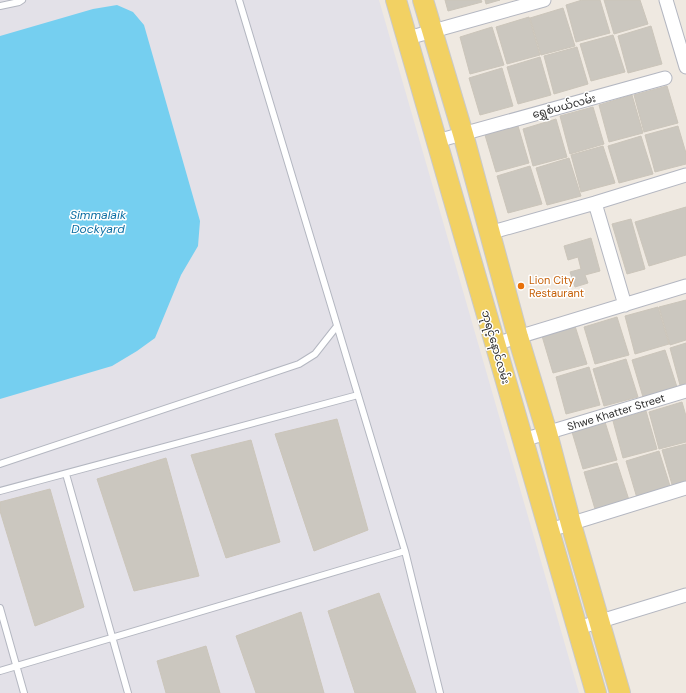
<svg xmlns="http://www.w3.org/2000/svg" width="686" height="693" font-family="'DM Sans','Noto Sans Myanmar',sans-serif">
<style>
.industrial{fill:#e3e1e8}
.water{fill:#75cff0}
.building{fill:#cbc7bf;stroke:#cbc5ba}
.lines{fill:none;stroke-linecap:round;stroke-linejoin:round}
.lane-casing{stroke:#b4b7c1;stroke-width:8}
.street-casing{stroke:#b4b7c1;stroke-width:15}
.primary-casing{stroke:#c9c9c9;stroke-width:22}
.lane{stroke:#fff;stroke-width:6}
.street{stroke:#fff;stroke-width:13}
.primary{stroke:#f2d163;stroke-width:20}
.food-dot{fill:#e8710a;stroke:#fff;stroke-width:1.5}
.labels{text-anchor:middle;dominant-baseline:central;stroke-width:3;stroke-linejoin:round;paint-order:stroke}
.street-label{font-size:11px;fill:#2e2e2e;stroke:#fff}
.food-label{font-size:11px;fill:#c56008;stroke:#fff;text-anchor:start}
.water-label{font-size:12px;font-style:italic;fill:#0d6fa3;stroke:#fff}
</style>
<rect width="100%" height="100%" fill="#efe9e1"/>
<!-- industrial -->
<path class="industrial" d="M0,0H379L579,693H0Z"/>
<!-- water -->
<path class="water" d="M117,5L133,12L144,25L200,221L198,246L181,275L155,338L137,351L112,366L0,399V36L93,9Z"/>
<!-- building -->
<path class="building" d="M445,0H481L482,2L448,11Z
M485,0H500L486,4Z
M582,0H600L610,33L576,42L566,5Z
M604,0H640L648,24L614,34Z
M563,8L575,46L541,55L530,18Z
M529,17L540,55L507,64L496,27Z
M651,26L662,64L628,73L618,36Z
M492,27L504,65L470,74L460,37Z
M613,35L625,72L591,81L580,44Z
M577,47L588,84L554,94L544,56Z
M540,57L551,95L518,104L507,67Z
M502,68L513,106L480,115L469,78Z
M667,86L678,123L644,132L634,95Z
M632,95L643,133L609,142L599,105Z
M593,107L604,144L570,154L560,116Z
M556,119L567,157L533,166L523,129Z
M518,126L529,163L496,172L485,135Z
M678,126L686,153V164L655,172L645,135Z
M641,136L653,174L619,183L608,146Z
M603,146L615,183L581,192L571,155Z
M569,158L581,196L547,205L536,168Z
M530,166L542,204L508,213L497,176Z
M686,207V255L649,266L635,222Z
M631,219L645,269L627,274L612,224Z
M591,238L600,271L585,275L588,283L575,287L570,272L581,269L578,257L568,260L564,246Z
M686,300V340L670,345L659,307Z
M658,307L669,344L635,354L625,316Z
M617,317L629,355L595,364L584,327Z
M575,326L587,364L553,373L542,336Z
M686,343V383L680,385L670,348Z
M665,350L677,387L643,397L632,360Z
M626,359L638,397L604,406L593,369Z
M589,367L600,405L566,414L556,377Z
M682,402L686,416V442L659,449L649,412Z
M646,411L657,449L623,458L613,421Z
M337,419L368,530L314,551L275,434Z
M605,422L617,460L583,469L572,432Z
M251,440L280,542L226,558L191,455Z
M686,444V484L673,488L662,450Z
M659,451L671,489L637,498L626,461Z
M166,458L199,576L134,591L97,479Z
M617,463L629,500L595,509L584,472Z
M50,489L84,607L35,626L0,511V502Z
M379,593L416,693H355L328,611Z
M301,612L324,693H256L236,636Z
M206,646L220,693H166L157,661Z"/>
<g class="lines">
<defs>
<path id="lane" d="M239,0L405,551L440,693
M0,6L19,2L22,0
M0,464L299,364L315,354L337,326
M66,474L128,693
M0,491L358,395
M0,608L24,693
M0,671L405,551"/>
<path id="street" d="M666,0L686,67
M408,38L544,0
M437,141L665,78
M595,203L625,305
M489,233L595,203L686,175
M495,344L686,286
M523,440L686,391
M550,530L686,488
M578,628L686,595"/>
<path id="primary" d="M396,0L596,693
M423,0L463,134L518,337L547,433L571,524L620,693"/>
</defs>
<!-- lane casing -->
<use href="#lane" class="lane-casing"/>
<!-- street casing -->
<use href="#street" class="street-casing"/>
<!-- primary casing -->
<use href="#primary" class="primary-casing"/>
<!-- lane -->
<use href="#lane" class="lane"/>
<!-- street -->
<use href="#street" class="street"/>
<!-- primary -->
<use href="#primary" class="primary"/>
</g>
<!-- markers -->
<circle class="food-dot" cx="521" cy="286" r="4"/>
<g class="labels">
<!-- street labels -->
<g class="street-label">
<text transform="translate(564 106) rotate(-15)">ရွှေစံပယ်လမ်း</text>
<text transform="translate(496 347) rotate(74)">ဘုရင့်နောင်လမ်း</text>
<text transform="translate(616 412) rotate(-17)">Shwe Khatter Street</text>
</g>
<!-- food labels -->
<g class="food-label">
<text x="529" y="280">Lion City<tspan x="529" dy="13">Restaurant</tspan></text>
</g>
<!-- water labels -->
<g class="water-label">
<text x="98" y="215">Simmalaik<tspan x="98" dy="14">Dockyard</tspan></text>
</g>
</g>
</svg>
